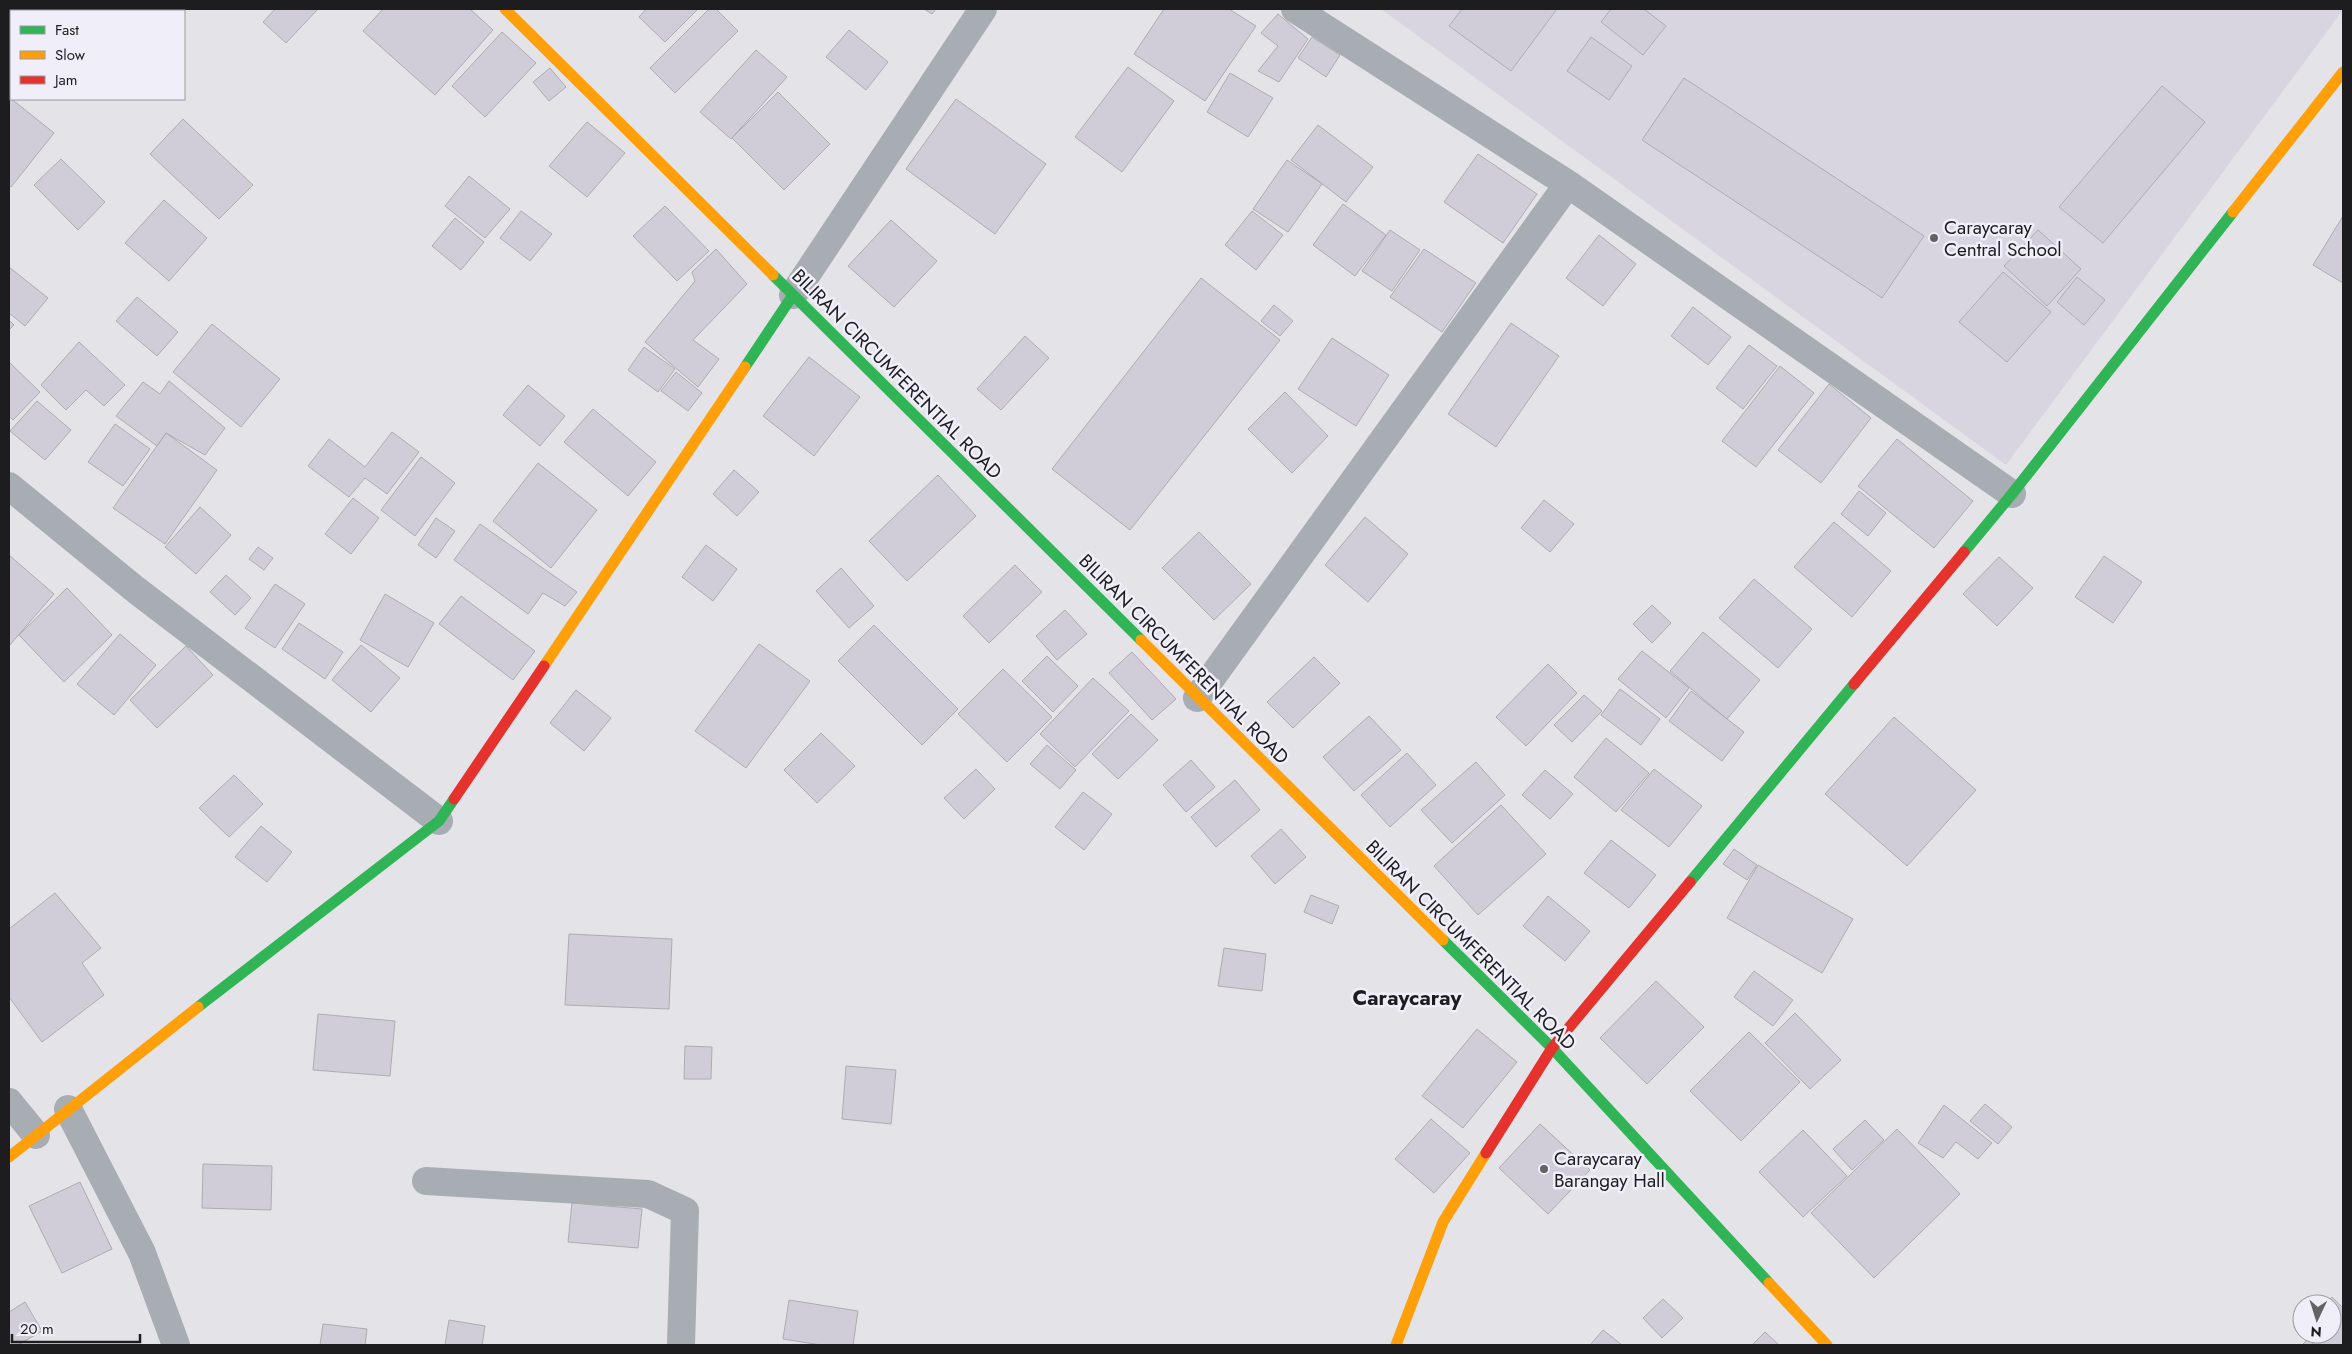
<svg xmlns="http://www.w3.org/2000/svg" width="2352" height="1354" font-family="Jost,sans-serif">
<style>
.built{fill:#d8d5e1}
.building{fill:#d0cdd9;stroke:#adacb0}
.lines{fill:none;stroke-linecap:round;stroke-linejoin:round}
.street{stroke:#a7adb2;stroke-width:28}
.fast{stroke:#30b455;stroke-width:11}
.slow{stroke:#ff9f0a;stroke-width:11}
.jam{stroke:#e5322d;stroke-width:11}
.poi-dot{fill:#636265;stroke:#f0eef8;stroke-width:2}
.labels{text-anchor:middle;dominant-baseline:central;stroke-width:5;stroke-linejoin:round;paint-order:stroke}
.poi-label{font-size:19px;fill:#1d1c1f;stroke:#f0eef8;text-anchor:start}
.street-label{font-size:19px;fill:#1d1c1f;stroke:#f0eef8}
.quarter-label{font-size:21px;font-weight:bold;fill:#1d1c1f;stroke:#f0eef8}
</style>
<rect width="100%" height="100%" fill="#e4e3e8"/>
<!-- built -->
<path class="built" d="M1381,9H2343V10L2006,465Z"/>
<!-- building -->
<path class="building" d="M275,9H318L286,43L263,22Z
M383,9H470L493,30L435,95L363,31Z
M646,9H698L665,42L639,17Z
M709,9H716L738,31L675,93L650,68Z
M924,9H936L932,14Z
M1164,9H1229L1256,26L1205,101L1134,54Z
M1462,9H1557L1511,71L1449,26Z
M1611,9H1644L1666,26L1643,55L1601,22Z
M1278,14L1308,39L1279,82L1258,71L1278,46L1261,33Z
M849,30L888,62L866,90L826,57Z
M502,32L536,63L485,117L452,86Z
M1312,37L1340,55L1326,77L1298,58Z
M1591,37L1632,66L1609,100L1567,71Z
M11,43V76L9,74V46Z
M756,50L787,77L731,139L700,112Z
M1128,67L1174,101L1122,172L1075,137Z
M550,68L566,87L549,101L533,82Z
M1230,73L1273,98L1248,137L1207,112Z
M1684,78L1924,236L1882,298L1642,140Z
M2162,86L2205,122L2103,243L2059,207Z
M778,92L830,144L784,190L732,138Z
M9,97L54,133L11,187L9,185Z
M956,99L1046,164L995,234L906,169Z
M183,119L253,185L219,219L150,154Z
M587,122L625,153L587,197L549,166Z
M1318,125L1373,167L1346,202L1291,160Z
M1478,154L1537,194L1503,243L1444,202Z
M61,159L105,202L78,230L34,185Z
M1287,160L1322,184L1288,232L1253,209Z
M469,176L510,209L485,238L445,206Z
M164,200L207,238L169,281L125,243Z
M1343,204L1386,235L1355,276L1313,245Z
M665,206L709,251L677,281L633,236Z
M521,211L552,234L530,261L500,238Z
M1252,211L1283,235L1256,270L1225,245Z
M2343,216V283L2313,265Z
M455,218L484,242L461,270L432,246Z
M891,220L937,261L894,307L848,266Z
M1390,230L1420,250L1392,291L1362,271Z
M2038,230L2081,269L2047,306L2004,266Z
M1599,235L1636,264L1603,306L1566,278Z
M716,249L747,284L693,340L719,359L698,387L645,342L695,281L692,272Z
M1424,249L1476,283L1442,332L1390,297Z
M9,267L48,298L25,326L9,313Z
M2003,272L2051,312L2007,362L1959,322Z
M2077,277L2105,300L2084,325L2057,302Z
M1201,278L1280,340L1130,530L1052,469Z
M137,297L178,332L157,356L116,321Z
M1274,305L1293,321L1280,336L1261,321Z
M1693,307L1731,337L1708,365L1671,336Z
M9,320L14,325L9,330Z
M1511,323L1559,356L1496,447L1448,414Z
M212,324L280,379L241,427L173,372Z
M1025,336L1049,358L1001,410L977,389Z
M1332,338L1389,375L1356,426L1298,389Z
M79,342L125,385L104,406L86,390L66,410L41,385Z
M1749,345L1777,366L1743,409L1716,388Z
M644,347L675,369L658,392L628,370Z
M809,357L860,397L814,456L763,416Z
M9,362L40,392L13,420L9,416Z
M1780,366L1814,393L1756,467L1722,441Z
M676,372L702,393L688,411L661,391Z
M169,381L225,428L205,455L166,433L157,446L116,416L143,382L160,394Z
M1829,384L1871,418L1821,483L1778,450Z
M528,385L565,416L540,446L503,415Z
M1285,392L1328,436L1292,473L1248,429Z
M37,401L71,430L45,460L10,431Z
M593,409L656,462L628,496L564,442Z
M115,424L150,449L123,486L88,462Z
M392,432L419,452L387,494L365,478L349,497L308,466L329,439L365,467Z
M166,433L217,470L165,544L113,508Z
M1897,439L1973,501L1934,548L1858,486Z
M421,457L455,483L415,536L381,510Z
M538,463L597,510L551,568L493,521Z
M734,470L759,492L737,516L713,494Z
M938,475L976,516L907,581L869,541Z
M1859,491L1886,513L1868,536L1841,514Z
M353,498L379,518L351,554L325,534Z
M1544,500L1574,524L1550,552L1521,528Z
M200,507L231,535L196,574L165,547Z
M1365,517L1408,554L1368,602L1325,565Z
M436,518L455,531L436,558L418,545Z
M1834,522L1891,571L1852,617L1794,567Z
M480,524L577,592L565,606L543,593L528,614L454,560Z
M1199,532L1251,584L1214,620L1162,568Z
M706,545L737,569L713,601L682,577Z
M258,547L273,558L264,570L249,559Z
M9,555L54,594L9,646Z
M2104,556L2142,582L2113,623L2075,597Z
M1999,557L2033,588L1997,626L1963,594Z
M1015,565L1042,592L989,643L963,616Z
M841,568L874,606L849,628L816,591Z
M226,575L251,598L235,615L210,592Z
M1754,579L1812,629L1778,668L1719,618Z
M275,584L305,604L275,648L245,628Z
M67,588L112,635L64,682L19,635Z
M385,594L434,623L408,667L360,640Z
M461,596L535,651L513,680L439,624Z
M1652,605L1671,623L1652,643L1633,624Z
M1065,610L1087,634L1057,660L1036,636Z
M299,623L343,652L325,679L282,649Z
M874,625L958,709L922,745L838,661Z
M1703,632L1760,680L1727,719L1670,671Z
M120,634L156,665L114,715L77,684Z
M759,644L810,681L746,768L695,731Z
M361,645L400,678L371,712L332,680Z
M186,646L213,675L157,728L130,700Z
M1642,651L1689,688L1666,718L1618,679Z
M1132,652L1176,699L1152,720L1109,673Z
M1047,656L1078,686L1053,712L1022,681Z
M1314,657L1340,683L1293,728L1267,702Z
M1548,664L1577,693L1526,746L1496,717Z
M1003,669L1052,717L1007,762L958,714Z
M1093,678L1129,711L1075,767L1040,734Z
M1620,689L1660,719L1641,745L1601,715Z
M576,690L611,718L584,751L550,723Z
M1691,691L1744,732L1722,761L1669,721Z
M1584,695L1602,711L1572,742L1554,725Z
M1131,714L1158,740L1118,779L1092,754Z
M1369,716L1401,750L1354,791L1323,757Z
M1894,717L1976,790L1907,866L1825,794Z
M821,733L855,766L817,803L784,770Z
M1606,738L1649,773L1616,812L1574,777Z
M1047,745L1076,770L1060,789L1030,764Z
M1407,753L1436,785L1390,827L1361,795Z
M1191,760L1215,787L1186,812L1163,785Z
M1476,762L1505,795L1452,843L1421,810Z
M976,769L995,789L964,819L944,798Z
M1654,769L1702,806L1669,847L1621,810Z
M1545,770L1573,794L1550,819L1522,795Z
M234,775L263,804L229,837L199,808Z
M1235,780L1260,810L1216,847L1191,817Z
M1083,792L1112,814L1084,850L1055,827Z
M1501,805L1546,854L1478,915L1434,866Z
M261,826L292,852L267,882L235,857Z
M1281,829L1306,857L1275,884L1251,856Z
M1611,840L1656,875L1629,908L1584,873Z
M1734,849L1757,865L1747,880L1723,864Z
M1758,865L1853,919L1822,973L1727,918Z
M55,893L101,948L82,963L104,995L42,1042L9,997V929Z
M1311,895L1339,906L1332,924L1304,912Z
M1548,896L1590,931L1565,961L1523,926Z
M569,934L672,939L669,1009L565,1005Z
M1224,948L1266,954L1262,991L1218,986Z
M1754,971L1793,1000L1773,1026L1734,997Z
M1656,981L1704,1027L1647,1084L1600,1038Z
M1795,1013L1841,1060L1810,1089L1765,1043Z
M318,1014L395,1021L390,1076L313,1070Z
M1477,1029L1517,1062L1463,1128L1422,1096Z
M1749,1032L1800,1082L1741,1141L1690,1091Z
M685,1046L712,1047L711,1079H684Z
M846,1066L896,1070L891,1124L842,1119Z
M1985,1104L2012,1127L1998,1144L1970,1121Z
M1944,1105L1992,1143L1978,1159L1956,1142L1943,1158L1918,1143Z
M1431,1119L1470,1153L1434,1193L1395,1159Z
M1865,1120L1884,1140L1852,1170L1833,1149Z
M1540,1124L1590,1170L1548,1214L1499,1168Z
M1897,1129L1960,1194L1874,1278L1811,1213Z
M1803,1130L1847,1176L1803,1217L1759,1172Z
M203,1164L272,1166L271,1210L202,1208Z
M80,1182L112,1249L62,1273L29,1206Z
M572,1203L642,1209L638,1248L568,1242Z
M2332,1297L2343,1308V1345H2314L2302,1334H2332V1304H2326Z
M1663,1299L1683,1318L1662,1338L1643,1318Z
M789,1300L858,1311L853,1345H821L783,1339Z
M25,1302L42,1331L18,1345H12L9,1339V1312Z
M449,1320L485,1326L482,1345H445Z
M323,1324L367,1329L365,1345H320Z
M1603,1330L1622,1345H1590Z
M1765,1332L1779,1345H1752Z
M2308,1339L2314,1345H2302Z"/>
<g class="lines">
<!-- street -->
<path class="street" d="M1295,9L1568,184L2012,494
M793,295L983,9
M9,486L136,590L439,821
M1197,698L1568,184
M9,1102L36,1135
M68,1109L142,1253L176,1345
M426,1181L648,1194L685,1211L681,1345"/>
<!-- fast -->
<path class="fast" d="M773,275L1141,640
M745,367L793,295
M1964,552L2012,494L2233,212
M1690,882L1854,684
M1443,940L1552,1048L1769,1283
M198,1007L439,821L454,799"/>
<!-- slow -->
<path class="slow" d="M505,9L773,275
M2233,212L2343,72
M1141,640L1443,940
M544,666L745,367
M9,1157L198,1007
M1769,1283L1827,1345
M1396,1345L1443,1222L1486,1153"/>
<!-- jam -->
<path class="jam" d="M1854,684L1964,552
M454,799L544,666
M1486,1153L1552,1048L1690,882"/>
</g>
<!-- markers -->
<g class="poi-dot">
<circle cx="1934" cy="238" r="5"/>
<circle cx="1544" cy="1169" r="5"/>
</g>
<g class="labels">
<!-- poi labels -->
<g class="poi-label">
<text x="1944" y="227">Caraycaray<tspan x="1944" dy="22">Central School</tspan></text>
<text x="1554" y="1158">Caraycaray<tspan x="1554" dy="22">Barangay Hall</tspan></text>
</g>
<!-- street labels -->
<g class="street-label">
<text transform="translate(897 374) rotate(45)">BILIRAN CIRCUMFERENTIAL ROAD</text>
<text transform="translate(1184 659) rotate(45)">BILIRAN CIRCUMFERENTIAL ROAD</text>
<text transform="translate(1471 945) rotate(45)">BILIRAN CIRCUMFERENTIAL ROAD</text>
</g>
<!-- quarter labels -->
<g class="quarter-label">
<text x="1407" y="998">Caraycaray</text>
</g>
</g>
<!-- border -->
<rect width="2352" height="1354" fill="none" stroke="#1d1c1f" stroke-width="20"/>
<!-- legend -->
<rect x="10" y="10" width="175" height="90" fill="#f0eef8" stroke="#9c9aa1"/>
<rect x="20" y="26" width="25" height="8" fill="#30b455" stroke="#9c9aa1"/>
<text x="55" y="35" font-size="15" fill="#1d1c1f">Fast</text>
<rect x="20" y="51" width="25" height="8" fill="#ff9f0a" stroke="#9c9aa1"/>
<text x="55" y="60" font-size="15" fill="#1d1c1f">Slow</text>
<rect x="20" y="76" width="25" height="8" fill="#e5322d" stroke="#9c9aa1"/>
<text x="55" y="85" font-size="15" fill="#1d1c1f">Jam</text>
<!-- north arrow -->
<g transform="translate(2317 1319) rotate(184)"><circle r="24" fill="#f0eef8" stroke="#9c9aa1"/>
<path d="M0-4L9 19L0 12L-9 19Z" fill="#636265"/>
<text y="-8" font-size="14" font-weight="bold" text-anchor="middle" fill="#1d1c1f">N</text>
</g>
<!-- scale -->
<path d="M12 1334v8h128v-8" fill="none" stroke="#1d1c1f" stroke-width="2.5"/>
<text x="20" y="1334" font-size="15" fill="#1d1c1f" stroke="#f0eef8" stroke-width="4" paint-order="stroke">20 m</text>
</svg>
